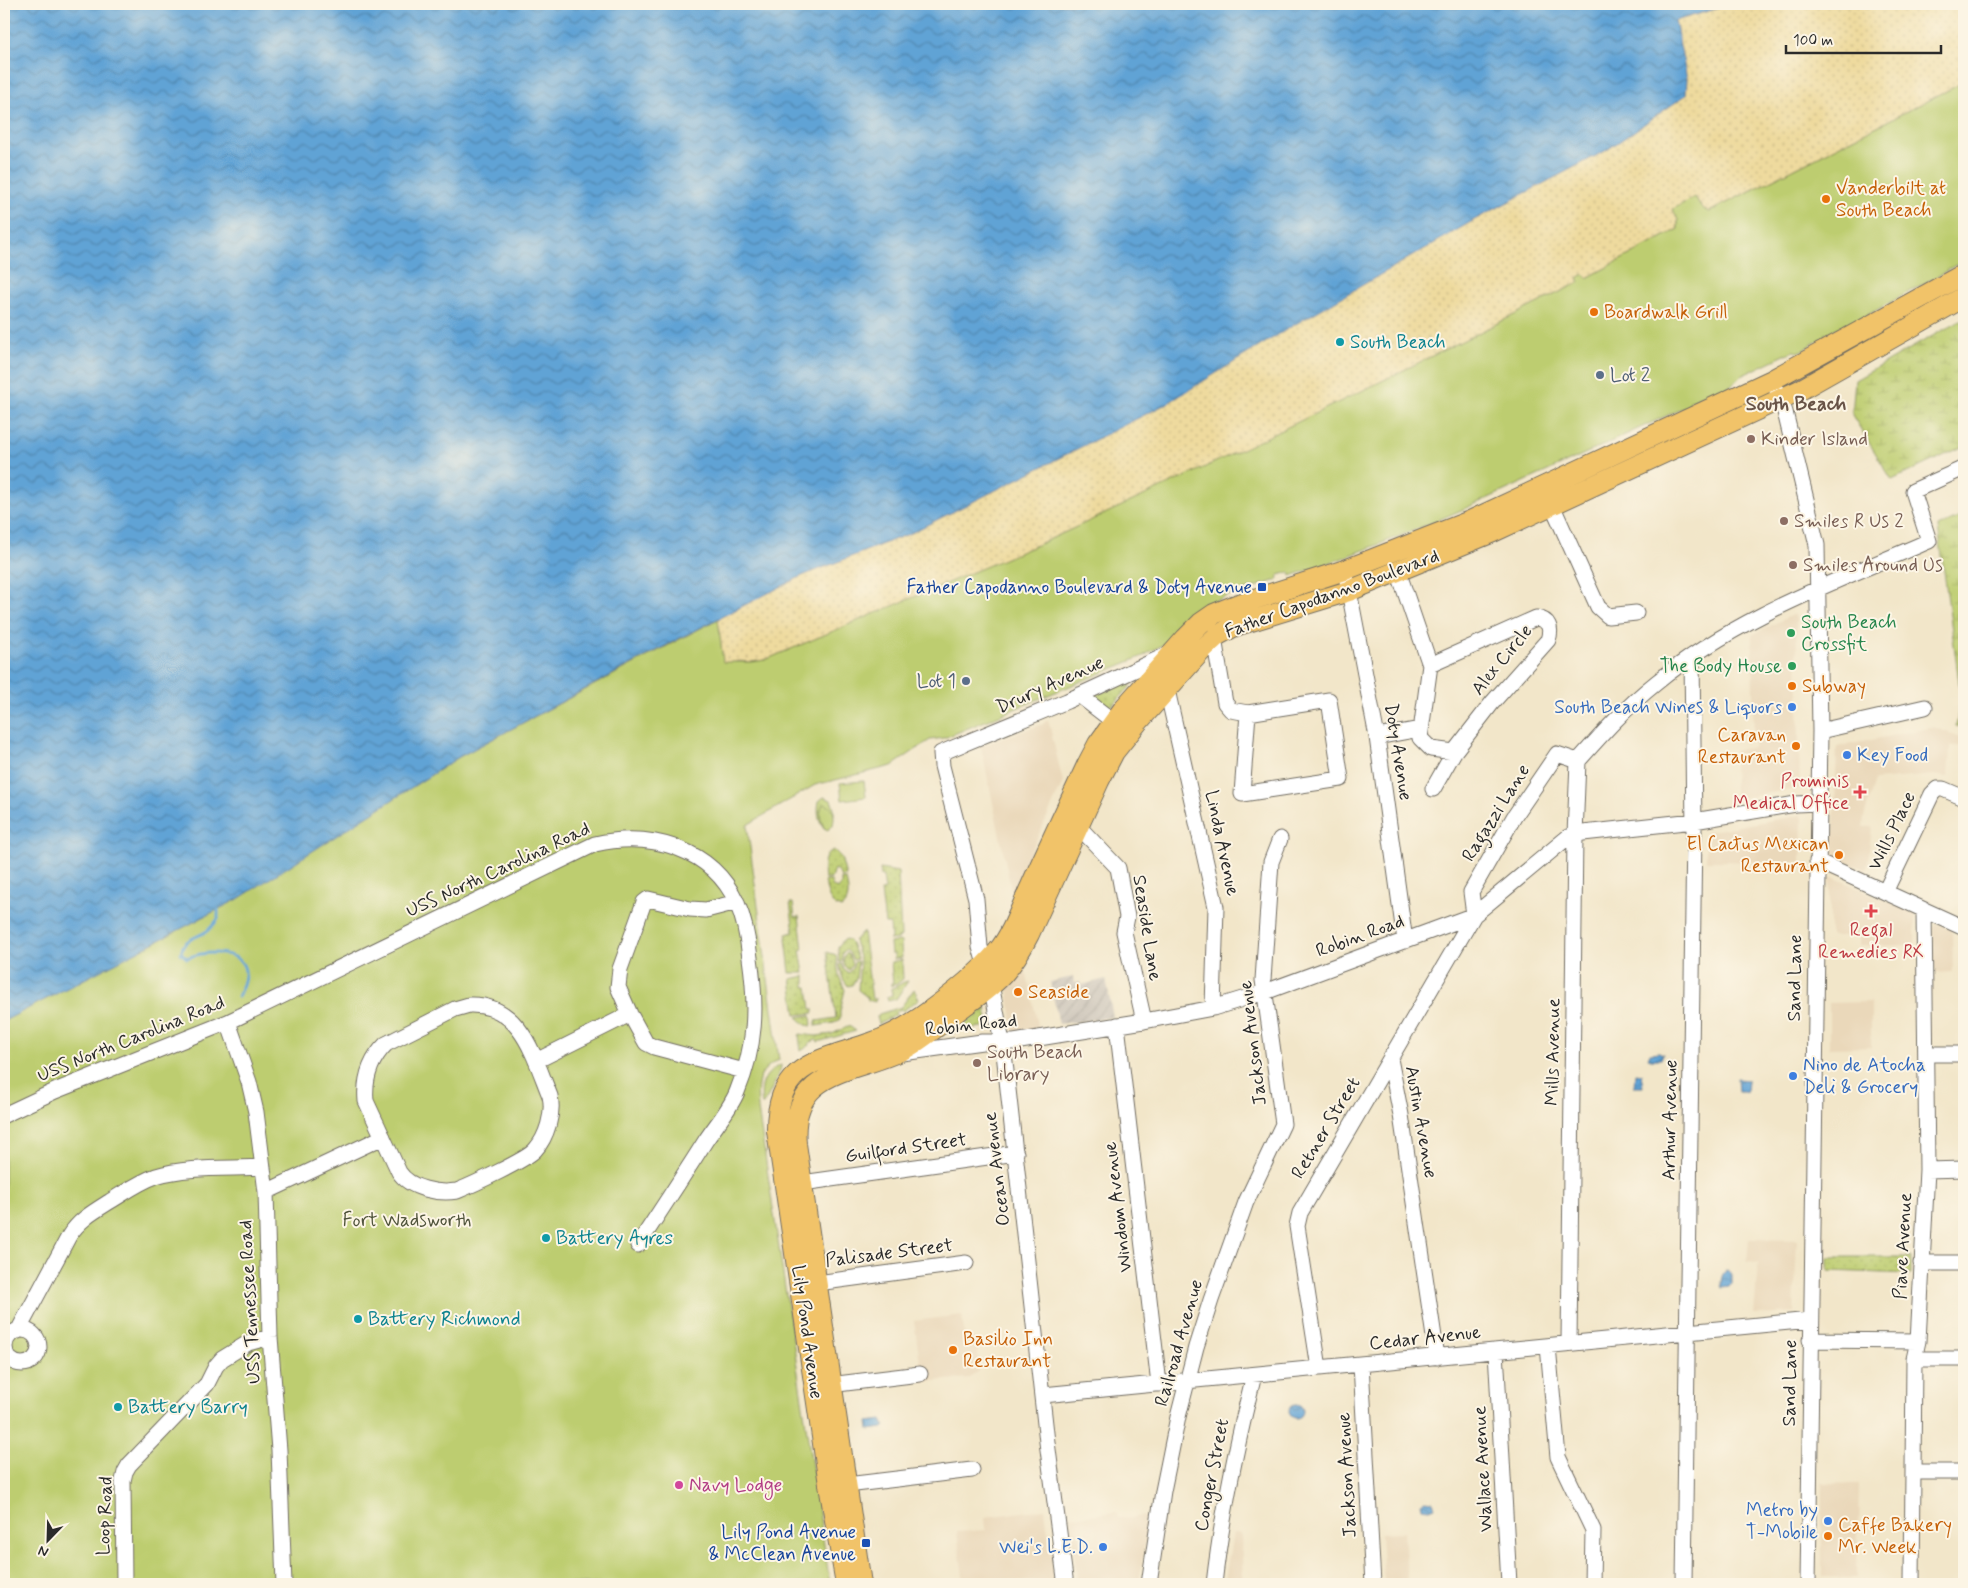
<svg xmlns="http://www.w3.org/2000/svg" width="1968" height="1588" font-family="Mynerve,sans-serif">
<style>
.built{fill:#ead8ba}
.industrial{fill:url(#industrial-furrows)}
.grass{fill:url(#grass-dots);stroke:#747c4d}
.wetland{fill:url(#wetland-marsh);stroke:#747c4d}
.sand{fill:url(#sand-dots);stroke:#8c8264}
.green{fill:#bdcd6f;stroke:#747c4d}
.water{fill:url(#water-waves);stroke:#466780}
.lines{fill:none;stroke-linecap:round;stroke-linejoin:round}
.stream{stroke:#60a3d5;stroke-width:3}
.minor-casing{stroke:#716c62;stroke-width:17}
.major-casing{stroke:#716c62;stroke-width:22}
.minor{stroke:#fff;stroke-width:15}
.major{stroke:#f1c369;stroke-width:20}
.food-dot{fill:#e8710a;stroke:#fcf5e5;stroke-width:2}
.culture-dot{fill:#0f9aa8;stroke:#fcf5e5;stroke-width:2}
.service-dot{fill:#5c6f8a;stroke:#fcf5e5;stroke-width:2}
.education-dot{fill:#8d6e63;stroke:#fcf5e5;stroke-width:2}
.transit-dot{fill:#1a4fb4;stroke:#fcf5e5;stroke-width:2}
.leisure-dot{fill:#2e9e5b;stroke:#fcf5e5;stroke-width:2}
.shop-dot{fill:#3f7fe0;stroke:#fcf5e5;stroke-width:2}
.health-dot{fill:#e0444e;stroke:#fcf5e5;stroke-width:2}
.hotel-dot{fill:#d1479c;stroke:#fcf5e5;stroke-width:2}
.labels{text-anchor:middle;dominant-baseline:central;stroke-width:4;stroke-linejoin:round;paint-order:stroke}
.food-label{font-size:19px;fill:#c56008;stroke:#fcf5e5;text-anchor:start}
.culture-label{font-size:19px;fill:#0d838f;stroke:#fcf5e5;text-anchor:start}
.service-label{font-size:19px;fill:#4e5e75;stroke:#fcf5e5;text-anchor:start}
.education-label{font-size:19px;fill:#785e54;stroke:#fcf5e5;text-anchor:start}
.transit-label{font-size:19px;fill:#164399;stroke:#fcf5e5;text-anchor:end}
.street-label{font-size:19px;fill:#2b2b2b;stroke:#fcf5e5}
.leisure-label{font-size:19px;fill:#27864d;stroke:#fcf5e5;text-anchor:start}
.shop-label{font-size:19px;fill:#366cbe;stroke:#fcf5e5;text-anchor:end}
.health-label{font-size:19px;fill:#be3a42;stroke:#fcf5e5;text-anchor:end}
.park-label{font-size:19px;fill:#50543c;stroke:#fcf5e5}
.hotel-label{font-size:19px;fill:#b23c85;stroke:#fcf5e5;text-anchor:start}
.neighbourhood-label{font-size:20px;font-weight:bold;fill:#695448;stroke:#fcf5e5}
</style>
<defs>
<pattern id="industrial-furrows" width="10" height="10" patternUnits="userSpaceOnUse" patternTransform="scale(1.25)"><rect width="10" height="10" fill="#cac3b8"/><path d="M-1 1l2-2M0 10L10 0M9 11l2-2" fill="none" stroke="#aea89e"/></pattern>
<pattern id="grass-dots" width="8" height="8" patternUnits="userSpaceOnUse" patternTransform="scale(1.25)"><rect width="8" height="8" fill="#bdcd6f"/><path d="M2 2h.1M6 6h.1" fill="none" stroke="#a3b060" stroke-width="1.8" stroke-linecap="round"/></pattern>
<pattern id="wetland-marsh" width="20" height="14" patternUnits="userSpaceOnUse" patternTransform="scale(1.25)"><rect width="20" height="14" fill="#bdcd6f"/><path d="M1 5h8M5 5V1M11 12h8M15 12V8" fill="none" stroke="#a3b060"/></pattern>
<pattern id="sand-dots" width="8" height="8" patternUnits="userSpaceOnUse" patternTransform="scale(1.25)"><rect width="8" height="8" fill="#eeda9e"/><path d="M2 2h.1M6 6h.1" fill="none" stroke="#cb8" stroke-width="1.8" stroke-linecap="round"/></pattern>
<pattern id="water-waves" width="16" height="10" patternUnits="userSpaceOnUse" patternTransform="scale(1.25)"><rect width="16" height="10" fill="#60a3d5"/><path d="M0 5q4-4 8 0t8 0" fill="none" stroke="#4f85ad"/></pattern>
</defs>
<rect width="100%" height="100%" fill="#fcf5e5"/>
<filter id="ink" filterUnits="userSpaceOnUse"><feTurbulence type="fractalNoise" baseFrequency=".02" numOctaves="2"/><feDisplacementMap in="SourceGraphic" scale="10" xChannelSelector="R" yChannelSelector="G"/><feConvolveMatrix kernelMatrix="1 2 1 2 8 2 1 2 1" color-interpolation-filters="sRGB"/></filter>
<filter id="wash" filterUnits="userSpaceOnUse"><feTurbulence type="fractalNoise" baseFrequency=".0096" numOctaves="4" result="noise"/><feDisplacementMap in="SourceGraphic" scale="20" xChannelSelector="R" yChannelSelector="G"/><feGaussianBlur stdDeviation="1.12" result="paint"/><feColorMatrix in="noise" values="0 0 0 0 0 0 0 0 0 0 0 0 0 0 0 0 0 1.4 0 .05"/><feComposite in="paint" operator="in"/></filter>
<g filter="url(#wash)">
<rect width="100%" height="100%" fill="#f2e6c9"/>
<!-- built -->
<path class="built" d="M1794,614L1796,618L1800,788L1735,799L1734,751L1754,747L1752,635Z
M1048,719L1063,782L1012,893L981,746L1043,724Z
M1934,727L1962,738L1961,746L1950,747L1948,777L1934,775L1875,780L1864,817L1863,827H1872L1867,870L1833,857L1837,747Z
M1801,815L1802,820L1801,862L1706,861V832Z
M1830,878H1835L1915,913V945L1859,946V936H1830Z
M1936,923L1952,930L1953,972L1935,973L1933,930Z
M1025,967L1039,1029L1016,1032L1013,1030L1008,986Z
M1871,1002V1047L1829,1048V1003Z
M1749,1239L1797,1240L1794,1312L1754,1314L1758,1263L1747,1262Z
M962,1315L965,1339L977,1338L979,1371L969,1378L923,1382L914,1321Z
M1822,1483L1859,1484L1857,1578L1822,1577Z
M1045,1509L1054,1581L964,1584L957,1532L986,1530L985,1517Z
M1117,1512L1118,1518L1149,1516L1139,1582L1077,1581L1071,1517Z
M1404,1532L1407,1580H1384L1381,1533Z
M1233,1533H1241L1243,1581L1225,1580Z"/>
<!-- industrial -->
<path class="industrial" d="M1073,977L1074,983L1080,982L1081,985L1106,979L1113,1017L1059,1024L1050,982Z"/>
<!-- grass -->
<path class="grass" d="M1128,681L1131,683L1130,687L1112,706L1106,705L1095,695Z
M824,797L831,800L834,808V815L830,807L820,810L821,818L825,829C818,822 817,811 819,801Z
M834,850L841,857L846,876L841,877L838,871L834,869L831,879H825C824,869 821,854 834,850Z
M880,869L898,872L901,936L898,939L889,940L891,938L890,924H885L881,891L885,890L883,876H881Z
M841,879H846C848,889 851,902 841,908C829,905 827,893 825,881H831L833,887L838,889L841,885Z
M790,903H793L795,917L799,916L803,949L800,950L804,973H790L786,938L787,934L794,932Z
M863,931L872,999H876L875,1002L868,1000L867,997L858,990L860,960L854,941Z
M847,939L851,943L857,959L853,960L849,952L845,950L842,954V962H839L838,947L843,940Z
M899,941L901,942L902,958L894,959V954H891L890,943Z
M827,952L836,955L839,976L845,990L840,1011V1019L834,1023L816,1026V1021L836,1018Z
M846,953L849,955L852,964L849,970C843,968 842,959 846,953Z
M902,960L903,979L897,984L891,986V984H893L891,962Z
M858,961L856,979L852,985L848,986L843,979L839,964H842L844,970L849,973L853,968L854,962Z
M805,976V987H808L811,1009H814V1013L796,1015L791,979Z
M908,981L896,999L888,1001L887,997L892,996L891,989L904,982Z
M914,989L919,999L903,1011L901,1009L895,1012L896,1015L879,1024L877,1017L879,1014L901,1007Z
M983,1005L986,1007L987,1026L948,1033L959,1024L961,1027L968,1022L965,1019Z
M811,1015L812,1026L806,1025L797,1017Z
M849,1026L856,1031L818,1042L816,1040L809,1043L810,1045L801,1051L799,1036L800,1034L816,1036L832,1034Z
M1828,1257H1911V1274L1828,1271Z"/>
<!-- wetland -->
<path class="wetland" d="M1964,318V446L1892,480L1852,415L1855,380Z
M1964,515V727L1956,726L1961,697L1938,527Z"/>
<!-- sand -->
<path class="sand" d="M1668,4H1964V82L1709,212L1702,208L1695,197L1678,220V229L1587,278L1584,275L1578,278L1580,282C1403,371 1225,461 1044,542C952,583 858,621 765,660L752,662L737,661L4,1041V941Z"/>
<!-- green -->
<path class="green" d="M1964,82V261L1841,330L1840,328L1825,334L1826,336L1799,352L1793,351L1741,376L1730,386L1719,392L1718,390L1709,394L1710,396L1706,398L1704,395L1690,401V405C1558,465 1429,531 1291,576L1290,572L1279,575L1277,580L1227,596L1204,606L1164,644L1143,656L944,738L930,740L892,766L815,785L747,825L779,1060C755,1071 757,1086 758,1109L830,1584H4V1021L238,899L459,757L718,619L723,662H752L765,660L1044,542L1195,472L1372,386L1580,282L1578,278L1584,274L1587,278L1678,229V220L1673,209L1695,197L1702,208L1709,212Z
M864,781L866,797L842,800L840,783Z
M823,804C835,806 835,816 833,825L828,830L824,828C821,820 818,812 823,804Z
M781,1065C782,1070 766,1102 762,1105C759,1085 764,1073 781,1065Z"/>
<!-- water -->
<path class="water" d="M4,4H1732L1675,21L1687,79L1686,95L1607,150L1476,219L1294,325L1168,403L911,533L802,576L682,637L459,757L238,899L4,1021Z
M1659,1052L1663,1054L1661,1059H1651L1648,1058L1650,1053Z
M1635,1073L1641,1074L1643,1087H1634Z
M1737,1079L1748,1080L1747,1092H1738Z
M1727,1270L1731,1273V1284L1729,1287L1722,1288C1720,1284 1721,1273 1727,1270Z
M1289 1411a7 7 0 1 1 14 0a7 7 0 1 1-14 0Z
M882,1420L885,1426L883,1428L869,1430L868,1422Z
M1425,1501L1433,1502L1435,1507L1430,1509L1422,1508L1421,1503Z"/>
<g class="lines">
<!-- stream -->
<path class="stream" d="M218,909V919C215,923 211,928 207,931C197,938 183,938 181,953L187,958C201,952 237,948 244,967C248,976 241,989 238,997"/>
</g>
</g>
<g filter="url(#ink)">
<g class="lines">
<defs>
<path id="minor" d="M1777,391L1785,412L1817,545L1820,731L1808,1584
M1552,505L1598,607L1608,616L1636,613
M1345,570L1377,737L1405,941
M1398,571L1430,665L1420,738L1431,749L1454,752L1492,703L1548,640C1552,628 1549,620 1536,618L1430,665
M1214,638L1225,703L1231,710L1248,713
M1167,690L1216,907L1213,1008
M1079,695L1114,722
M1329,700L1341,779L1242,794L1248,713Z
M1820,731L1925,707
M1377,737L1420,729
M1578,761C1602,734 1627,706 1656,683C1736,617 1835,582 1929,541L1913,491L1964,468
M1433,789L1454,752
M1078,826L1118,868L1127,917L1124,932L1144,1021
M1817,861L1964,928
M1885,892L1932,794L1937,789H1943L1964,798
M737,902L706,910L690,909L648,899L644,902L620,969L618,987L630,1014L646,1043L654,1047L744,1071
M469,1005C521,1003 534,1057 550,1096C554,1113 547,1137 535,1150C526,1160 472,1185 457,1191C438,1194 410,1189 399,1172L366,1101C364,1079 371,1059 386,1044L455,1009Z
M228,1022L249,1082L256,1112L266,1192L270,1337L279,1450L284,1584
M1117,1025L1159,1384
M902,1053L982,1042H1014L1144,1021L1213,1008L1265,992L1474,915L1568,837L1583,833L1694,821L1796,804L1817,803
M1927,1054H1964
M1390,1059L1401,1115L1437,1357
M536,1061L630,1014
M4,1115L55,1091L228,1022L595,844C650,831 712,848 737,903C745,921 748,939 750,958C757,1007 756,1046 737,1092C730,1109 716,1125 706,1140C684,1175 661,1210 638,1245
M1927,1170L1964,1169
M802,1183L1016,1153
M266,1192L383,1137
M1921,1263H1964
M817,1283L966,1263
M5 1347a17 17 0 1 1 34 0a17 17 0 1 1-34 0Z
M18,1331L69,1236C79,1220 93,1212 109,1202C124,1193 139,1182 156,1176C186,1166 231,1169 263,1167
M1810,1340L1918,1341
M1569,1343L1575,835L1578,761
M1548,1346L1558,1457L1593,1530L1592,1584
M1496,1351L1509,1584
M1914,1359H1964
M1361,1364L1373,1584
M1319,1368L1297,1226L1300,1213L1474,915L1471,892L1514,817L1557,754L1578,761
M821,1386L920,1374
M1043,1395L1810,1320
M1913,1472H1964
M847,1485L972,1470
M124,1584L123,1481L125,1472L129,1465L207,1384L216,1366L222,1359L248,1343L270,1337
M1063,1584L1065,1578L1047,1442L1004,1053L991,984L980,947L976,899L942,766L941,753L1067,701L1171,653
M1149,1584L1163,1491L1178,1417L1196,1347L1211,1300L1246,1202L1283,1124L1263,980L1271,862L1280,839
M1214,1584C1222,1514 1237,1443 1254,1375
M1684,1584L1694,831L1692,656
M1912,1584L1914,1359L1918,1341L1927,1170L1924,910"/>
<path id="major" d="M846,1584L830,1491L777,1131C776,1063 819,1061 871,1043C889,1037 905,1028 921,1017C948,998 977,976 998,951C1013,933 1021,907 1031,886C1049,845 1069,804 1088,763L1098,744L1124,708L1186,638L1201,623L1214,614L1236,605L1345,570L1470,521L1772,380L1964,274
M861,1584L796,1144C789,1065 860,1074 908,1047C926,1036 943,1022 960,1009C975,998 992,987 1004,973C1014,962 1022,948 1029,934L1099,781L1114,752L1138,722L1203,649L1218,635L1235,626L1349,591L1493,532L1800,390L1964,297"/>
</defs>
<!-- minor casing -->
<use href="#minor" class="minor-casing"/>
<!-- major casing -->
<use href="#major" class="major-casing"/>
<!-- minor -->
<use href="#minor" class="minor"/>
<!-- major -->
<use href="#major" class="major"/>
</g>
</g>
<!-- markers -->
<g class="food-dot">
<circle cx="1826" cy="199" r="5"/>
<circle cx="1594" cy="312" r="5"/>
<circle cx="1792" cy="686" r="5"/>
<circle cx="1796" cy="746" r="5"/>
<circle cx="1839" cy="855" r="5"/>
<circle cx="1018" cy="992" r="5"/>
<circle cx="953" cy="1350" r="5"/>
<circle cx="1828" cy="1536" r="5"/>
</g>
<g class="culture-dot">
<circle cx="1340" cy="342" r="5"/>
<circle cx="546" cy="1238" r="5"/>
<circle cx="358" cy="1319" r="5"/>
<circle cx="118" cy="1407" r="5"/>
</g>
<g class="service-dot">
<circle cx="1600" cy="375" r="5"/>
<circle cx="966" cy="681" r="5"/>
</g>
<g class="education-dot">
<circle cx="1751" cy="439" r="5"/>
<circle cx="1784" cy="521" r="5"/>
<circle cx="1793" cy="565" r="5"/>
<circle cx="977" cy="1063" r="5"/>
</g>
<g class="transit-dot">
<rect x="1257" y="582" width="10" height="10" rx="2.5"/>
<rect x="861" y="1538" width="10" height="10" rx="2.5"/>
</g>
<g class="leisure-dot">
<circle cx="1791" cy="633" r="5"/>
<circle cx="1792" cy="666" r="5"/>
</g>
<g class="shop-dot">
<circle cx="1792" cy="707" r="5"/>
<circle cx="1847" cy="755" r="5"/>
<circle cx="1793" cy="1076" r="5"/>
<circle cx="1828" cy="1521" r="5"/>
<circle cx="1103" cy="1547" r="5"/>
</g>
<g class="health-dot">
<path d="M1857.5 784.5h5v5h5v5h-5v5h-5v-5h-5v-5h5z"/>
<path d="M1868.5 903.5h5v5h5v5h-5v5h-5v-5h-5v-5h5z"/>
</g>
<circle class="hotel-dot" cx="679" cy="1485" r="5"/>
<g class="labels">
<!-- food labels -->
<g class="food-label">
<text x="1836" y="188">Vanderbilt at<tspan x="1836" dy="22">South Beach</tspan></text>
<text x="1604" y="312">Boardwalk Grill</text>
<text x="1802" y="686">Subway</text>
<text x="1786" y="735" text-anchor="end">Caravan<tspan x="1786" dy="22">Restaurant</tspan></text>
<text x="1829" y="844" text-anchor="end">El Cactus Mexican<tspan x="1829" dy="22">Restaurant</tspan></text>
<text x="1028" y="992">Seaside</text>
<text x="963" y="1339">Basilio Inn<tspan x="963" dy="22">Restaurant</tspan></text>
<text x="1838" y="1525">Caffe Bakery<tspan x="1838" dy="22">Mr. Week</tspan></text>
</g>
<!-- culture labels -->
<g class="culture-label">
<text x="1350" y="342">South Beach</text>
<text x="556" y="1238">Battery Ayres</text>
<text x="368" y="1319">Battery Richmond</text>
<text x="128" y="1407">Battery Barry</text>
</g>
<!-- service labels -->
<g class="service-label">
<text x="1610" y="375">Lot 2</text>
<text x="956" y="681" text-anchor="end">Lot 1</text>
</g>
<!-- education labels -->
<g class="education-label">
<text x="1761" y="439">Kinder Island</text>
<text x="1794" y="521">Smiles R Us 2</text>
<text x="1803" y="565">Smiles Around Us</text>
<text x="987" y="1052">South Beach<tspan x="987" dy="22">Library</tspan></text>
</g>
<!-- transit labels -->
<g class="transit-label">
<text x="1252" y="587">Father Capodanno Boulevard &amp; Doty Avenue</text>
<text x="856" y="1532">Lily Pond Avenue<tspan x="856" dy="22">&amp; McClean Avenue</tspan></text>
</g>
<!-- street labels -->
<g class="street-label">
<text transform="translate(1332 594) rotate(-20)">Father Capodanno Boulevard</text>
<text transform="translate(1502 660) rotate(-51)">Alex Circle</text>
<text transform="translate(1050 685) rotate(-24)">Drury Avenue</text>
<text transform="translate(1398 752) rotate(81)">Doty Avenue</text>
<text transform="translate(1496 813) rotate(-58)">Ragazzi Lane</text>
<text transform="translate(1892 831) rotate(-64)">Wills Place</text>
<text transform="translate(1222 843) rotate(78)">Linda Avenue</text>
<text transform="translate(498 870) rotate(-25)">USS North Carolina Road</text>
<text transform="translate(1147 928) rotate(81)">Seaside Lane</text>
<text transform="translate(1360 936) rotate(-20)">Robin Road</text>
<text transform="translate(1795 978) rotate(-89)">Sand Lane</text>
<text transform="translate(971 1025) rotate(-6)">Robin Road</text>
<text transform="translate(131 1039) rotate(-22)">USS North Carolina Road</text>
<text transform="translate(1253 1043) rotate(-97)">Jackson Avenue</text>
<text transform="translate(1553 1052) rotate(-89)">Mills Avenue</text>
<text transform="translate(1670 1120) rotate(-89)">Arthur Avenue</text>
<text transform="translate(1421 1122) rotate(80)">Austin Avenue</text>
<text transform="translate(1326 1128) rotate(-59)">Retner Street</text>
<text transform="translate(906 1148) rotate(-8)">Guilford Street</text>
<text transform="translate(997 1169) rotate(-97)">Ocean Avenue</text>
<text transform="translate(1118 1207) rotate(-97)">Windom Avenue</text>
<text transform="translate(1903 1246) rotate(-87)">Piave Avenue</text>
<text transform="translate(889 1253) rotate(-7)">Palisade Street</text>
<text transform="translate(250 1302) rotate(-93)">USS Tennessee Road</text>
<text transform="translate(807 1332) rotate(82)">Lily Pond Avenue</text>
<text transform="translate(1425 1338) rotate(-6)">Cedar Avenue</text>
<text transform="translate(1179 1343) rotate(-74)">Railroad Avenue</text>
<text transform="translate(1790 1383) rotate(-89)">Sand Lane</text>
<text transform="translate(1483 1469) rotate(-93)">Wallace Avenue</text>
<text transform="translate(1212 1475) rotate(-79)">Conger Street</text>
<text transform="translate(1347 1475) rotate(-93)">Jackson Avenue</text>
<text transform="translate(105 1516) rotate(-88)">Loop Road</text>
</g>
<!-- leisure labels -->
<g class="leisure-label">
<text x="1801" y="622">South Beach<tspan x="1801" dy="22">Crossfit</tspan></text>
<text x="1782" y="666" text-anchor="end">The Body House</text>
</g>
<!-- shop labels -->
<g class="shop-label">
<text x="1782" y="707">South Beach Wines &amp; Liquors</text>
<text x="1857" y="755" text-anchor="start">Key Food</text>
<text x="1803" y="1065" text-anchor="start">Nino de Atocha<tspan x="1803" dy="22">Deli &amp; Grocery</tspan></text>
<text x="1818" y="1510">Metro by<tspan x="1818" dy="22">T-Mobile</tspan></text>
<text x="1093" y="1547">Wei's L.E.D.</text>
</g>
<!-- health labels -->
<g class="health-label">
<text x="1849" y="781">Prominis<tspan x="1849" dy="22">Medical Office</tspan></text>
<text x="1871" y="930" text-anchor="middle">Regal<tspan x="1871" dy="22">Remedies RX</tspan></text>
</g>
<!-- park labels -->
<g class="park-label">
<text x="407" y="1220">Fort Wadsworth</text>
</g>
<!-- hotel labels -->
<g class="hotel-label">
<text x="689" y="1485">Navy Lodge</text>
</g>
<!-- neighbourhood labels -->
<g class="neighbourhood-label">
<text x="1796" y="404">South Beach</text>
</g>
</g>
<!-- margin -->
<rect width="1968" height="1588" fill="none" stroke="#fcf5e5" stroke-width="20"/>
<!-- north arrow -->
<g transform="translate(48 1540) rotate(203)" stroke="#fcf5e5" stroke-width="4" paint-order="stroke">
<path d="M0-4L9 19L0 12L-9 19Z" fill="#2b2b2b"/>
<text y="-8" font-size="14" font-weight="bold" text-anchor="middle" fill="#2b2b2b">N</text>
</g>
<!-- scale -->
<path d="M1786 45v8h155v-8" fill="none" stroke="#2b2b2b" stroke-width="2.5"/>
<text x="1793" y="45" font-size="15" fill="#2b2b2b" stroke="#fcf5e5" stroke-width="4" paint-order="stroke">100 m</text>
</svg>
